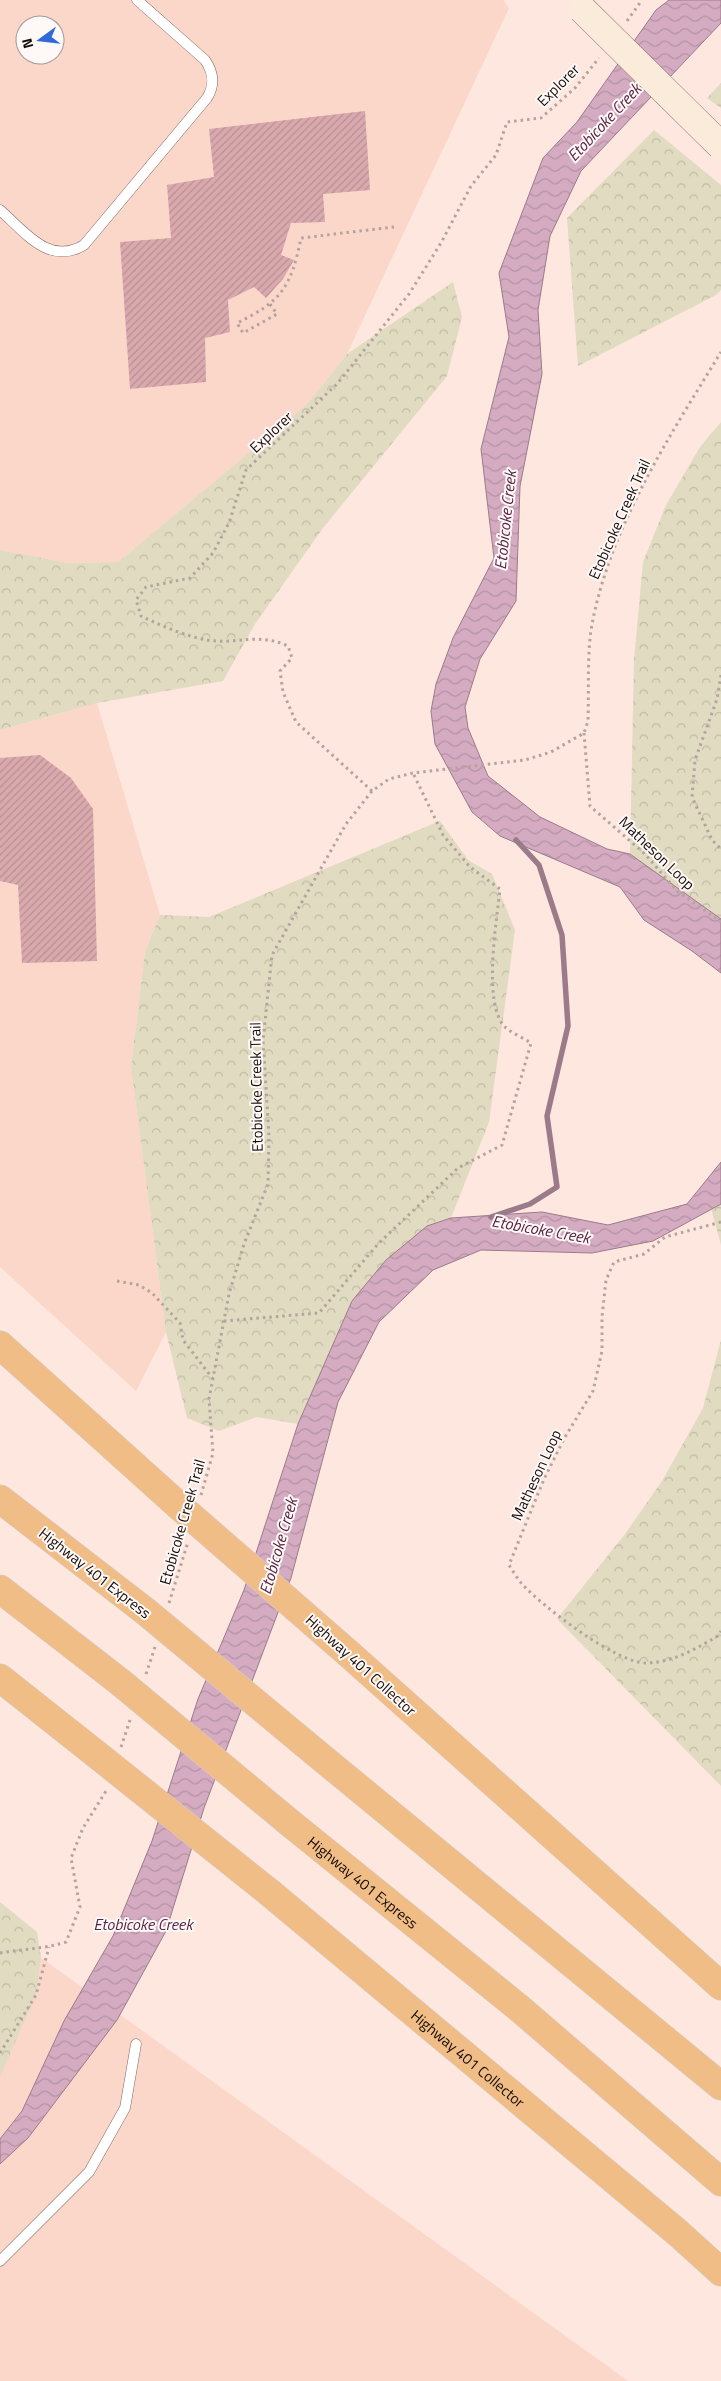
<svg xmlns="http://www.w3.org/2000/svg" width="721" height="2381" font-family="'Titillium Web',sans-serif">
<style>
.built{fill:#fbd7ca;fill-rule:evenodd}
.forest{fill:url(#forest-crowns)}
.water{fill:url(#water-waves);stroke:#9b7b8a}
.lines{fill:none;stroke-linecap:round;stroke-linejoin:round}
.stream{stroke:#9b7b8a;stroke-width:5.5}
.building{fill:url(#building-hatch)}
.lane-casing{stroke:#836a62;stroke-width:11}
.highway-casing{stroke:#d0cece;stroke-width:29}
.path{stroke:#b5a39d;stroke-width:3;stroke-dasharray:2.5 4;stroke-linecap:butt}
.lane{stroke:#fff;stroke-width:10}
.highway{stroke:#f1bd86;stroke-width:28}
.secondary-bridge-casing{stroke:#836a62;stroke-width:29;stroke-linecap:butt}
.highway-bridge-casing{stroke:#d0cece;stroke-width:29;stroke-linecap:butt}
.secondary-bridge{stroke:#fbebdb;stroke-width:28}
.highway-bridge{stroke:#f1bd86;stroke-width:28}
.labels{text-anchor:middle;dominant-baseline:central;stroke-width:4;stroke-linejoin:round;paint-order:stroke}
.street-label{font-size:15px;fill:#150c09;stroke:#fef8f6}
.water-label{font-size:16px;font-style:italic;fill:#572444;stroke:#fef8f6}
</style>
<defs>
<pattern id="forest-crowns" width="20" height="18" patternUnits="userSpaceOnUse" patternTransform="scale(1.25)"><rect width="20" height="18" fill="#e1dbc1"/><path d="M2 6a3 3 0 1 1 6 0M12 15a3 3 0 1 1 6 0" fill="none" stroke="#c0bba4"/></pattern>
<pattern id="water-waves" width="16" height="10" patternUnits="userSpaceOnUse" patternTransform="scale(1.25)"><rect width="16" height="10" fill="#d4abc1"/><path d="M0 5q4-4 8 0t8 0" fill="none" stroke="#b592a4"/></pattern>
<pattern id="building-hatch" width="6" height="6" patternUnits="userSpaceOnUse" patternTransform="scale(1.25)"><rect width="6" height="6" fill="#d9a9ae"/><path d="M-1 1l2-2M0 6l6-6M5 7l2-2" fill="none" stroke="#b99094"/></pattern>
</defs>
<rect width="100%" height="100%" fill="#fde7df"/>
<!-- built -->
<path class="built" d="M0,0H503L509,8L347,354L307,404L118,562L69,563L0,550ZM25,25H55V55H25Z
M97,703L160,915L145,951L131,1067L166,1332L136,1391L0,1267V730Z
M0,1928L628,2381H0Z"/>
<!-- forest -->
<path class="forest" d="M721,83V108L707,98Z
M654,130L721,185V290L716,295L578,366L567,218Z
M453,282L462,317L447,376L323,528L255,624L223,681L97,703L0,730V550L69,563L118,562L307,404L347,354Z
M721,422V919L630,854L634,660L643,562L666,505L700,447Z
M440,821L468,860L492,874L515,930L489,1122L451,1218L426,1226L352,1301L298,1424L257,1417L219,1431L187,1418L166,1332L131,1067L145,951L160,915L209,917Z
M707,1194L721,1200V1245Z
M721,1340V1786L557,1619L625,1534L662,1481L703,1408Z
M0,1902L37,1932L41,1957L36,1995L0,2077Z"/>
<!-- water -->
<path class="water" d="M669,0H721V23L581,171L550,236L538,310L542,374L520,486L516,601L480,659L465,707L468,728L488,776L540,817L607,849L630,854L721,919V973L692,951L644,920L620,887L500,836L472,812L435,744L431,711L436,684L453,638L494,558L481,449L509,337L499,273L543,158L577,122L656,10Z
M721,1162V1204L653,1241L592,1253L481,1250L433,1270L379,1322L338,1402L291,1578L204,1808L166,1931L117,2020L28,2138L0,2164V2139L22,2111L64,2021L113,1936L152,1841L198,1699L244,1590L298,1424L352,1301L386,1260L427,1226L451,1218L542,1212L608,1225L687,1204Z"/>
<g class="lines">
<!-- stream -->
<path class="stream" d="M491,1217L530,1204L557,1187L547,1116L568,1026L562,935L539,865L516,840"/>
</g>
<!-- building -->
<path class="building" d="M365,111L370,190L323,194L325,222L291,223L281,255L294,260L283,279L266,298L254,287L228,300L230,332L205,338L206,382L130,389L120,242L171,238L167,185L214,177L209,129Z
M40,755L71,778L93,809L97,961L22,963L18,885L0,881V758Z"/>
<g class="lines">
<defs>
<path id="lane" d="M0,210C25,232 49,266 84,245L207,98C215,85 214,73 205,60L137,0
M0,2261L89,2172L125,2108L136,2044"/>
<g id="highway">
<path d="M0,1345L179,1506"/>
<path d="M0,1499L145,1611"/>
<path d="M0,1589L120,1682"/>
<path d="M349,1654L721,1986"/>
<path d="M0,1678L96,1754"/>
<path d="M316,1753L721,2086"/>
<path id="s1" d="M290,1823L519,2008L721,2182"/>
<path id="s2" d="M270,1893L678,2233L721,2272"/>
</g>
</defs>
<!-- lane casing -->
<use href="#lane" class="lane-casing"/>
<!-- highway casing -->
<use href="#highway" class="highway-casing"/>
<!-- path -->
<path class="path" d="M627,21L642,0
M270,304L277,314L243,333L237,323C282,301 291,287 301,238L394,227
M721,675L717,699L695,760L692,797L712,840L721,849
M584,733L590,806L645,854L677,891L721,922
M372,791L296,722L283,692L280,671L292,658L288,646C258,632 237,645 207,640C185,636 162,626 141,616L136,600L146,587L190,578L213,553L229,523L246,470L337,384L409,294L441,243L471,186L496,155L507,122L541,118L575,88L599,58
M721,1222L665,1237L644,1254L614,1262L606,1280L602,1317V1351L593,1391L565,1437L544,1479L509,1565C513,1571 517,1578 522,1584C542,1606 617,1664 647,1663C674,1662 695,1649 718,1636L721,1631
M117,1281L139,1285L152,1293L180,1323L183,1340L213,1379
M224,1321L319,1313L378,1244L458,1168L502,1145L531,1043C523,1038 512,1033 505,1027C482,1004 497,919 500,889L470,867L443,835L413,773
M201,1495L213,1453L209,1399L229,1294L244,1244L268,1184L269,1136L263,1040L272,955L346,824L372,791L389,779L413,773L525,760L551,752L584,733L588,721C589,692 587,659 591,630C608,530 669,437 721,352
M169,1603L188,1542
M146,1674L155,1647
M121,1747L130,1720
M0,1953C22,1949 44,1949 66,1942L80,1907L71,1858L83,1828L106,1791
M0,2053L36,1995L49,1947"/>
<!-- lane -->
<use href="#lane" class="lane"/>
<!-- highway -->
<use href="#highway" class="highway"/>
<defs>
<path id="secondary-bridge" d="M582,9L721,146"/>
<path id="highway-bridge" d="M179,1506L349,1654
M145,1611L316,1753
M120,1682L290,1823
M96,1754L270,1893"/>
</defs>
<!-- secondary-bridge casing -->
<use href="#secondary-bridge" class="secondary-bridge-casing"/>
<!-- highway-bridge casing -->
<use href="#highway-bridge" class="highway-bridge-casing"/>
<!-- secondary-bridge -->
<use href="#secondary-bridge" class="secondary-bridge"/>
<!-- highway-bridge -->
<use href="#highway-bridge" class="highway-bridge"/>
</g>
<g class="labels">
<!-- street labels -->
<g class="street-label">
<text transform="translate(558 85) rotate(-45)">Explorer</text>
<text transform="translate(271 432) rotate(-43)">Explorer</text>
<text transform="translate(619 519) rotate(-66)">Etobicoke Creek Trail</text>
<text transform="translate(657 853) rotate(44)">Matheson Loop</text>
<text transform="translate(256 1087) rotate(-91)">Etobicoke Creek Trail</text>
<text transform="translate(536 1475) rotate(-65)">Matheson Loop</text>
<text transform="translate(182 1522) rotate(-74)">Etobicoke Creek Trail</text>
<text transform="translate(95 1573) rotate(38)">Highway 401 Express</text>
<text transform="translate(361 1665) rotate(42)">Highway 401 Collector</text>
<text stroke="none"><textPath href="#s1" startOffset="94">Highway 401 Express</textPath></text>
<text stroke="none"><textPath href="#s2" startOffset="258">Highway 401 Collector</textPath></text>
</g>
<!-- water labels -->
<g class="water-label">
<text transform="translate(604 122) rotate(-47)">Etobicoke Creek</text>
<text transform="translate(505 520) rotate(-84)">Etobicoke Creek</text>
<text transform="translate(541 1229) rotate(10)">Etobicoke Creek</text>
<text transform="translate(278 1546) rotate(-74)">Etobicoke Creek</text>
<text x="143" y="1924">Etobicoke Creek</text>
</g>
</g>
<!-- north arrow -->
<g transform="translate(40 40) rotate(255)"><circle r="24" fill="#fef8f6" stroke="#a19a97"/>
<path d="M0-4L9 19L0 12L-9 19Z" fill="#3269d8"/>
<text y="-8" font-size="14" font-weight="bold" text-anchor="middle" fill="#150c09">N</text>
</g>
</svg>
